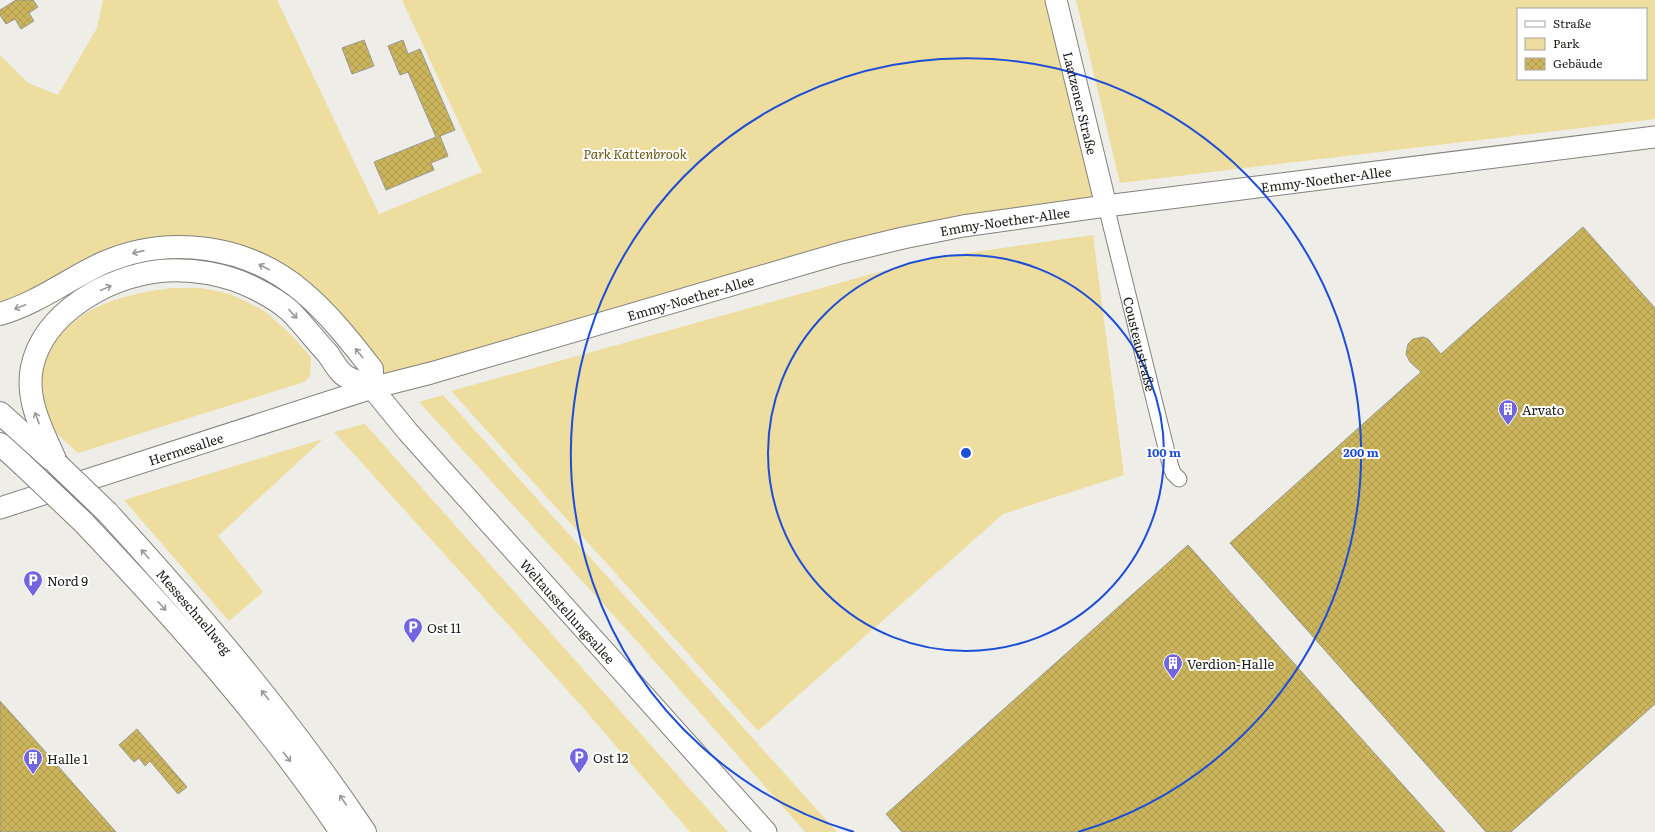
<svg xmlns="http://www.w3.org/2000/svg" width="1655" height="832" font-family="Literata,serif">
<style>
.green{fill:#eddd9e;fill-rule:evenodd}
.building{fill:url(#building-cross-hatch);stroke:#989792}
.lines{fill:none;stroke-linecap:round;stroke-linejoin:round}
.minor-casing{stroke:#82817c;stroke-width:17}
.secondary-casing{stroke:#82817c;stroke-width:23}
.trunk-casing{stroke:#82817c;stroke-width:24}
.minor{stroke:#fff;stroke-width:15}
.secondary{stroke:#fff;stroke-width:21}
.trunk{stroke:#fff;stroke-width:22}
.trunk-bridge-casing{stroke:#82817c;stroke-width:24;stroke-linecap:butt}
.trunk-bridge{stroke:#fff;stroke-width:22}
.oneway{stroke:#999998}
.ring{fill:none;stroke:#1d4ed8;stroke-width:2}
.labels{text-anchor:middle;dominant-baseline:central;stroke-width:4;stroke-linejoin:round;paint-order:stroke}
.street-label{font-size:13px;fill:#1d1d1b;stroke:#fff}
.park-label{font-size:13px;font-style:italic;fill:#655611;stroke:#fff}
.poi-label{font-size:13px;fill:#1d1d1b;stroke:#fff;text-anchor:start}
.centre{fill:#1d4ed8;stroke:#fff;stroke-width:2}
.ring-label{font-size:12px;text-anchor:middle;font-weight:bold;fill:#1d4ed8;stroke:#fff;stroke-width:4;stroke-linejoin:round;paint-order:stroke}
</style>
<defs>
<pattern id="building-cross-hatch" width="8" height="8" patternUnits="userSpaceOnUse"><rect width="8" height="8" fill="#cbb55c"/><path d="M0 0l8 8M0 8l8-8" fill="none" stroke="#ae9b4f"/></pattern>
</defs>
<rect width="100%" height="100%" fill="#eeede8"/>
<!-- green -->
<path class="green" d="M103,0H277L379,214L482,172L402,0H1056L1106,206L963,226L372,388V369L289,281L176,247L0,314V55L28,83L58,95L97,28Z
M1076,0H1655V119L1120,183ZM1518,9H1646V79H1518Z
M1093,235L1124,475L1003,514L758,731L451,391L926,259Z
M172,288H202L229,294L243,300L266,312L291,335L311,357L310,376L304,382L78,453C69,444 55,434 49,422C44,413 44,402 42,392C40,378 43,366 49,354C70,306 126,294 172,288Z
M443,395L662,637L837,832H805L635,639L419,402Z
M365,424L728,832H690L578,702L334,432Z
M323,439L218,536L263,592L229,621L124,500Z"/>
<!-- building -->
<path class="building" d="M16,0H33L38,7L29,13L34,21L21,29L15,19L6,24L0,15V10Z
M364,40L374,66L352,74L342,48Z
M403,40L408,54L420,49L455,130L440,136L448,156L431,163L434,170L386,190L374,162L436,137L408,72L400,75L388,46Z
M1583,227L1655,308V704L1511,832H1486L1230,543L1421,372L1410,362L1406,354L1408,344L1413,339L1423,337L1428,339L1441,354Z
M1188,545L1445,832H902L886,814Z
M0,701L27,731L116,832H0Z
M137,729L187,787L178,794L150,761L145,766L139,758L134,762L119,745Z"/>
<g class="lines">
<defs>
<g id="minor">
<path id="s1" d="M1106,206L1170,464L1173,473L1179,479"/>
</g>
<g id="secondary">
<path id="s2" d="M1056,0L1106,206"/>
<path id="s3" d="M372,388L408,432L766,832"/>
<path id="s4" d="M0,508L372,388L431,373L841,253L903,238L963,226L1106,206L1655,137"/>
</g>
<g id="trunk">
<path d="M0,314C38,303 68,279 103,263C169,234 248,245 303,292C329,314 351,342 372,369V388C364,384 354,381 347,377C339,373 333,361 328,354C315,340 303,324 290,311C280,302 266,294 254,288C226,274 192,268 160,271C108,277 44,312 32,367C25,402 44,433 57,464"/>
<path d="M0,413L51,459"/>
<path d="M0,444L22,464"/>
<path id="s5" d="M108,513C201,615 288,717 365,832"/>
<path d="M83,522C176,620 266,720 341,832"/>
</g>
</defs>
<!-- minor casing -->
<use href="#minor" class="minor-casing"/>
<!-- secondary casing -->
<use href="#secondary" class="secondary-casing"/>
<!-- trunk casing -->
<use href="#trunk" class="trunk-casing"/>
<!-- minor -->
<use href="#minor" class="minor"/>
<!-- secondary -->
<use href="#secondary" class="secondary"/>
<!-- trunk -->
<use href="#trunk" class="trunk"/>
<defs>
<path id="trunk-bridge" d="M22,464L83,522
M57,464L108,513"/>
</defs>
<!-- trunk-bridge casing -->
<use href="#trunk-bridge" class="trunk-bridge-casing"/>
<!-- trunk-bridge -->
<use href="#trunk-bridge" class="trunk-bridge"/>
</g>
<!-- one-way arrows -->
<defs><path id="oneway-shaft" d="M-6 0H5M1.5-3L5.5 0L1.5 3" fill="none" stroke-width="1.6" stroke-linecap="round" stroke-linejoin="round"/></defs>
<g class="oneway">
<use href="#oneway-shaft" transform="translate(138 252) rotate(167)"/>
<use href="#oneway-shaft" transform="translate(264 267) rotate(-153)"/>
<use href="#oneway-shaft" transform="translate(106 288) rotate(-25)"/>
<use href="#oneway-shaft" transform="translate(20 307) rotate(158)"/>
<use href="#oneway-shaft" transform="translate(293 314) rotate(47)"/>
<use href="#oneway-shaft" transform="translate(359 353) rotate(-129)"/>
<use href="#oneway-shaft" transform="translate(37 418) rotate(-110)"/>
<use href="#oneway-shaft" transform="translate(145 554) rotate(-132)"/>
<use href="#oneway-shaft" transform="translate(162 606) rotate(48)"/>
<use href="#oneway-shaft" transform="translate(265 695) rotate(-129)"/>
<use href="#oneway-shaft" transform="translate(287 757) rotate(52)"/>
<use href="#oneway-shaft" transform="translate(343 800) rotate(-124)"/>
</g>
<!-- distance rings -->
<g class="ring">
<circle cx="966" cy="453" r="198"/>
<path d="M854 832A395 395 0 1 1 1078 832"/>
</g>
<!-- icons -->
<defs>
<symbol id="building-pin" viewBox="-11 -11 22 30"><path d="M0 17L-7.5 6A9.5 9.5 0 1 1 7.5 6Z" fill="#7365e0" stroke="#fff"/><path d="M-4-6H4V6H1V3H-1V6H-4ZM-2.5-4.3h1.7v1.8h-1.7ZM.8-4.3h1.7v1.8H.8ZM-2.5-1h1.7V.8h-1.7ZM.8-1h1.7V.8H.8Z" fill="#fff"/></symbol>
<symbol id="parking-pin" viewBox="-11 -11 22 30"><path d="M0 17L-7.5 6A9.5 9.5 0 1 1 7.5 6Z" fill="#7365e0" stroke="#fff"/><path d="M-3.5-5.5H1a3.5 3.5 0 0 1 0 7H-1V5.5H-3.5ZM-1-3.4V-.6H.8a1.4 1.4 0 0 0 0-2.8Z" fill="#fff"/></symbol>
</defs>
<g fill-rule="evenodd">
<use href="#building-pin" x="1497" y="398" width="22" height="30"/>
<use href="#parking-pin" x="22" y="569" width="22" height="30"/>
<use href="#parking-pin" x="402" y="616" width="22" height="30"/>
<use href="#building-pin" x="1162" y="652" width="22" height="30"/>
<use href="#parking-pin" x="568" y="746" width="22" height="30"/>
<use href="#building-pin" x="22" y="747" width="22" height="30"/>
</g>
<g class="labels">
<!-- street labels -->
<g class="street-label">
<text stroke="none"><textPath href="#s2" startOffset="106">Laatzener Straße</textPath></text>
<text stroke="none"><textPath href="#s4" startOffset="1370">Emmy-Noether-Allee</textPath></text>
<text stroke="none"><textPath href="#s4" startOffset="1046">Emmy-Noether-Allee</textPath></text>
<text stroke="none"><textPath href="#s4" startOffset="722">Emmy-Noether-Allee</textPath></text>
<text stroke="none"><textPath href="#s1" startOffset="142">Cousteaustraße</textPath></text>
<text stroke="none"><textPath href="#s4" startOffset="195">Hermesallee</textPath></text>
<text stroke="none"><textPath href="#s3" startOffset="297">Weltausstellungsallee</textPath></text>
<text stroke="none"><textPath href="#s5" startOffset="131">Messeschnellweg</textPath></text>
</g>
<!-- park labels -->
<g class="park-label">
<text x="635" y="153">Park Kattenbrook</text>
</g>
<!-- poi labels -->
<g class="poi-label">
<text x="1522" y="409">Arvato</text>
<text x="47" y="580">Nord 9</text>
<text x="427" y="627">Ost 11</text>
<text x="1187" y="663">Verdion-Halle</text>
<text x="593" y="757">Ost 12</text>
<text x="47" y="758">Halle 1</text>
</g>
</g>
<circle cx="966" cy="453" r="6" class="centre"/>
<g class="ring-label">
<text x="1164" y="457">100 m</text>
<text x="1361" y="457">200 m</text>
</g>
<!-- legend -->
<rect x="1517" y="8" width="130" height="72" fill="#ffffff" stroke="#a5a5a4"/>
<rect x="1525" y="21" width="20" height="6" fill="#ffffff" stroke="#a5a5a4"/>
<text x="1553" y="28" font-size="12" fill="#1d1d1b">Straße</text>
<rect x="1525" y="38" width="20" height="12" fill="#eddd9e" stroke="#a5a5a4"/>
<text x="1553" y="48" font-size="12" fill="#1d1d1b">Park</text>
<rect x="1525" y="58" width="20" height="12" fill="url(#building-cross-hatch)" stroke="#a5a5a4"/>
<text x="1553" y="68" font-size="12" fill="#1d1d1b">Gebäude</text>
</svg>
